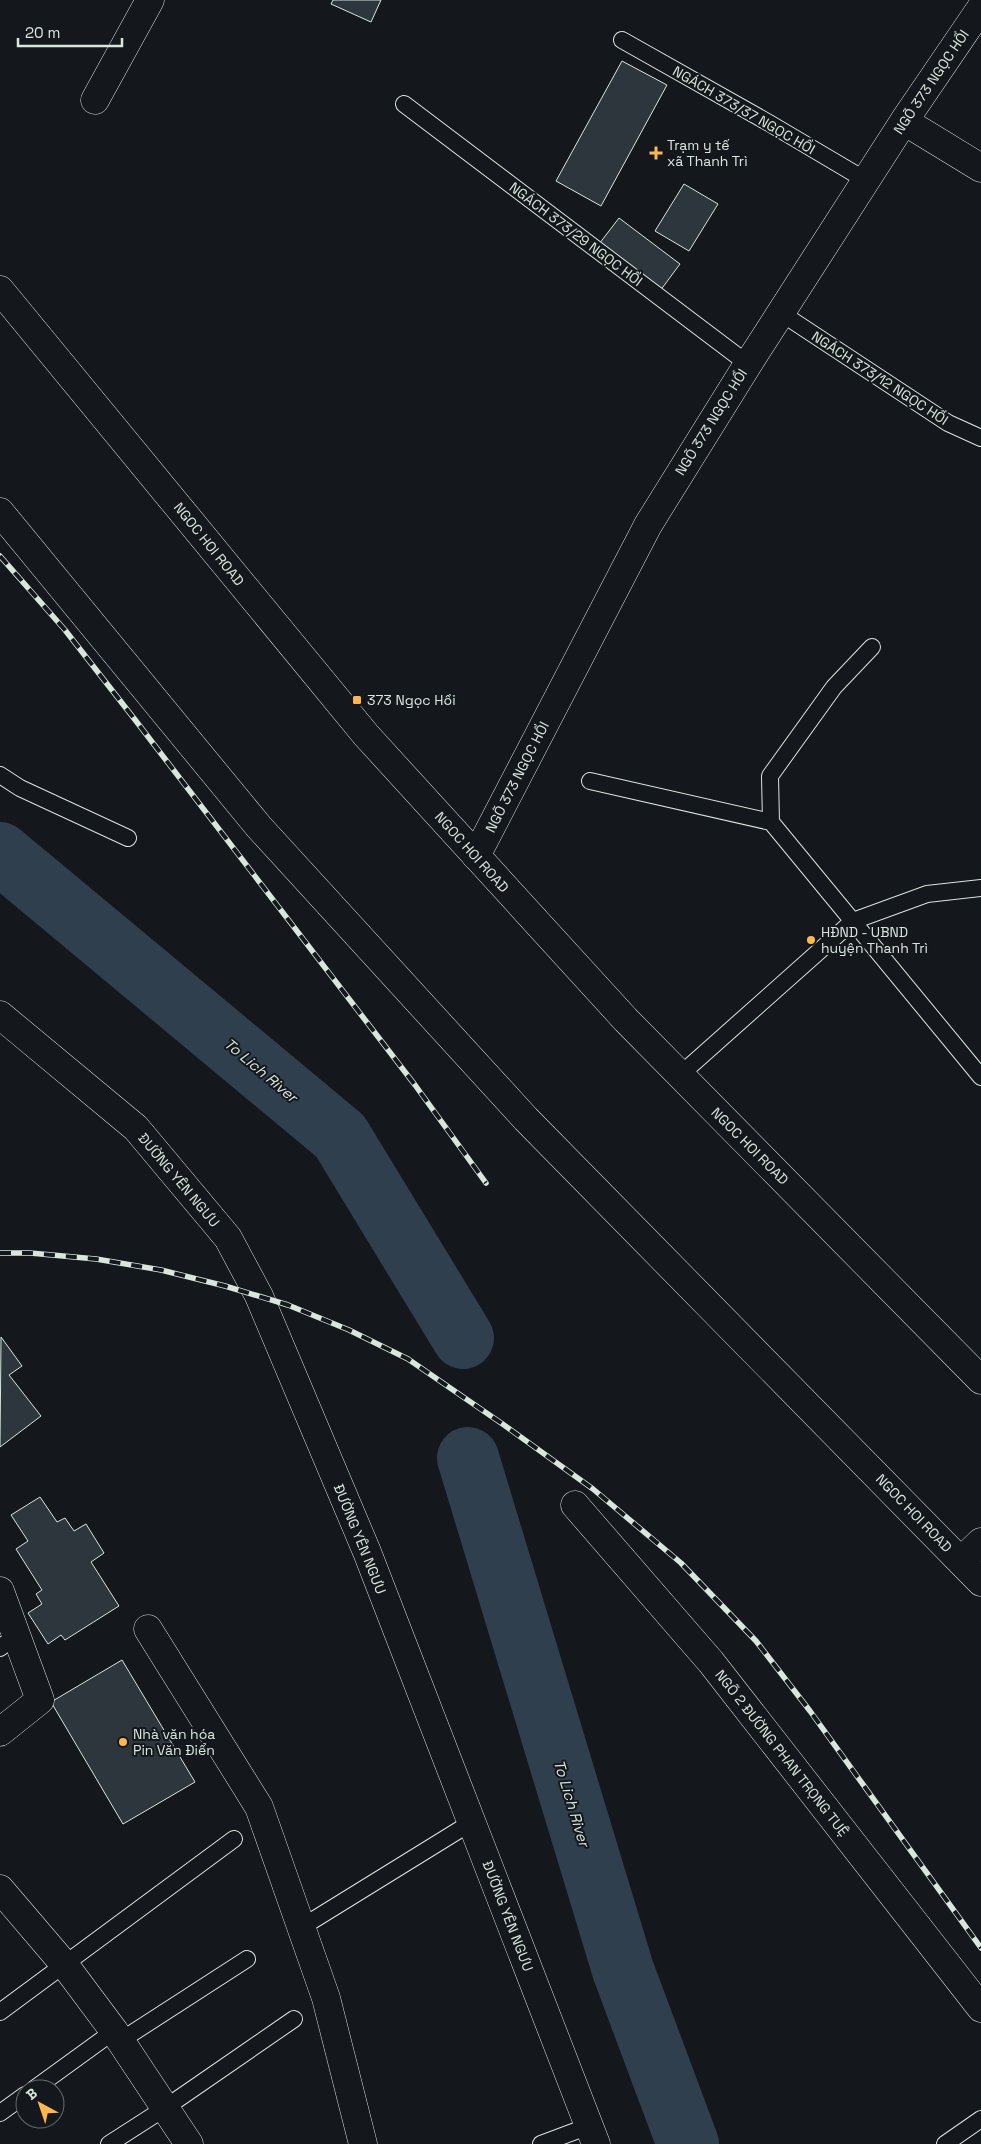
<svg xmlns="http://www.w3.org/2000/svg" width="981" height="2144" font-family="'Space Grotesk',sans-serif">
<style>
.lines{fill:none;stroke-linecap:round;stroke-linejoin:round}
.river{stroke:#2f3f4d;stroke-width:62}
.building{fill:#2c363c;stroke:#d8e6dc}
.lane-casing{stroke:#d8e6dc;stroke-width:18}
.street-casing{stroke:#d8e6dc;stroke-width:29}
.secondary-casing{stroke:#d8e6dc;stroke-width:29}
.highway-casing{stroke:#d8e6dc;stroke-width:29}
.lane{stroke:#14181c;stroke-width:16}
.street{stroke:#14181c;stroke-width:28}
.secondary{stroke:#14181c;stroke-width:28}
.highway{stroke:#14181c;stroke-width:28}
.rail-casing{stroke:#d8e6dc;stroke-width:5.5}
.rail{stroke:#14181c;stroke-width:4;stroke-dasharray:11;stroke-linecap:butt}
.poi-dot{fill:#ffb74d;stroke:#14181c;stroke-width:2}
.labels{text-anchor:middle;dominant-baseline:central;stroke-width:4;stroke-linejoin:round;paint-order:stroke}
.street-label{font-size:14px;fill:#d8e6dc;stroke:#14181c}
.poi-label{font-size:14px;fill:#d8e6dc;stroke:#14181c;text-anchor:start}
.water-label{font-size:15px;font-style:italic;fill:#d8e6dc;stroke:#14181c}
</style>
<rect width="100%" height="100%" fill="#14181c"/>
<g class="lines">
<!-- river -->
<path class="river" d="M0,853L340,1136L463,1338
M468,1458L623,1970L688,2144"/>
</g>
<!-- building -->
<path class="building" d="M333,0H381L371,22L331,4Z
M622,61L667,85L601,206L556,181Z
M684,184L718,204L689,251L655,231Z
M619,218L680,264L657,295L596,248Z
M1,1337L22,1366L9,1375L41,1416L0,1447Z
M40,1497L57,1522L65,1518L74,1531L86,1524L104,1553L91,1562L119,1606L65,1640L61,1635L48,1644L28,1613L42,1604L36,1594L42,1590L16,1549L28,1541L11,1515Z
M122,1660L195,1782L123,1824L51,1702Z"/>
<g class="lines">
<defs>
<path id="lane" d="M622,40L769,123L867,181
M404,104L748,364
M781,313L948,423L981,438
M872,647L834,687L770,776L771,822L981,1077
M0,775L20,788L128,838
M590,781L771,822
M680,1075L853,921L927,894L981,888
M0,1648L16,1635
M302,1927L472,1822
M0,2012L234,1839
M120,2041L247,1959
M34,2089L114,2031
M0,2113L25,2095
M109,2144L165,2108L294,2019
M541,2144L589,2126
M945,2144L981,2119"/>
<path id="street" d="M95,100L150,0
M904,121L981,168
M476,856L648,525L748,364L904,121L981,8
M575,1505L711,1662L981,2008
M0,1591L40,1700L0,1732
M148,1629L259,1807L326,1998L363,2144
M0,1889L64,1964L114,2031L189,2144"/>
<path id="secondary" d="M0,1015L136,1128L228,1238L259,1296L367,1552L596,2144
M961,1561L981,1542"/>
<path id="highway" d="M0,290L366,735L626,1020L981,1380
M0,512L259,827L526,1119L981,1582"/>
</defs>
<!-- lane casing -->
<use href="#lane" class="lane-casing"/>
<!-- street casing -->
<use href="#street" class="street-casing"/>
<!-- secondary casing -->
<use href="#secondary" class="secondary-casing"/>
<!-- highway casing -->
<use href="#highway" class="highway-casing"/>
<!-- lane -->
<use href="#lane" class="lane"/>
<!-- street -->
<use href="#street" class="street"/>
<!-- secondary -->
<use href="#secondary" class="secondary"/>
<!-- highway -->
<use href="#highway" class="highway"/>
<defs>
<path id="rail" d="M0,556L65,630L136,721L415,1085L486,1183
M0,1253H30L96,1259L161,1270L225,1286L288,1305L349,1330L408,1359L504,1425L593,1489L681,1563L756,1641L810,1711L981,1948"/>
</defs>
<!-- rail casing -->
<use href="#rail" class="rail-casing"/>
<!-- rail -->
<use href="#rail" class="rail"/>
</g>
<!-- markers -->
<g class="poi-dot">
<path d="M653.5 145.5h5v5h5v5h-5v5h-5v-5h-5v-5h5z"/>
<rect x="352" y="695" width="10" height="10" rx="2.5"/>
<circle cx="811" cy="940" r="5"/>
<circle cx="123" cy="1742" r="5"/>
</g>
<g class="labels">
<!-- street labels -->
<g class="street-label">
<text transform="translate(931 82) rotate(-56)">NGÕ 373 NGỌC HỒI</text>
<text transform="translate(744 110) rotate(30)">NGÁCH 373/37 NGỌC HỒI</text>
<text transform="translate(576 234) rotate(37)">NGÁCH 373/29 NGỌC HỒI</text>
<text transform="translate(880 378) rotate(33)">NGÁCH 373/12 NGỌC HỒI</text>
<text transform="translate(711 422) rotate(-58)">NGÕ 373 NGỌC HỒI</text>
<text transform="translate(209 544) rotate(51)">NGOC HOI ROAD</text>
<text transform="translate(517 777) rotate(-63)">NGÕ 373 NGỌC HỒI</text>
<text transform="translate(472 852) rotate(48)">NGOC HOI ROAD</text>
<text transform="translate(750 1146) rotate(45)">NGOC HOI ROAD</text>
<text transform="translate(179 1180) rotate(50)">ĐƯỜNG YÊN NGƯU</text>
<text transform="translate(914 1513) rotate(46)">NGOC HOI ROAD</text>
<text transform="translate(360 1539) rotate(68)">ĐƯỜNG YÊN NGƯU</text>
<text transform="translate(782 1753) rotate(52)">NGÕ 2 ĐƯỜNG PHAN TRỌNG TUỆ</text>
<text transform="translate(508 1916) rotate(69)">ĐƯỜNG YÊN NGƯU</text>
</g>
<!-- poi labels -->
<g class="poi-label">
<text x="667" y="145">Trạm y tế<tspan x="667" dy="16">xã Thanh Trì</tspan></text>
<text x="367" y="700">373 Ngọc Hồi</text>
<text x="821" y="932">HĐND - UBND<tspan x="821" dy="16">huyện Thanh Trì</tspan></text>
<text x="133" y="1734">Nhà văn hóa<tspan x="133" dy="16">Pin Văn Điển</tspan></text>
</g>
<!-- water labels -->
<g class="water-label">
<text transform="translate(261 1070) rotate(40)">To Lich River</text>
<text transform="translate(572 1803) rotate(73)">To Lich River</text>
</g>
</g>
<!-- north arrow -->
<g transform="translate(40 2104) rotate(320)"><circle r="24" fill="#14181c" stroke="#626a69"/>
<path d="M0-4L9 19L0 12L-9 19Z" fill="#ffb74d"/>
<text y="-8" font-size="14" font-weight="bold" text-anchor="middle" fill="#d8e6dc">B</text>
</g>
<!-- scale -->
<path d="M18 38v8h104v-8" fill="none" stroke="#d8e6dc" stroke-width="2.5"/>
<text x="25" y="38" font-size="15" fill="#d8e6dc" stroke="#14181c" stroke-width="4" paint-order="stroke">20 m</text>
</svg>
